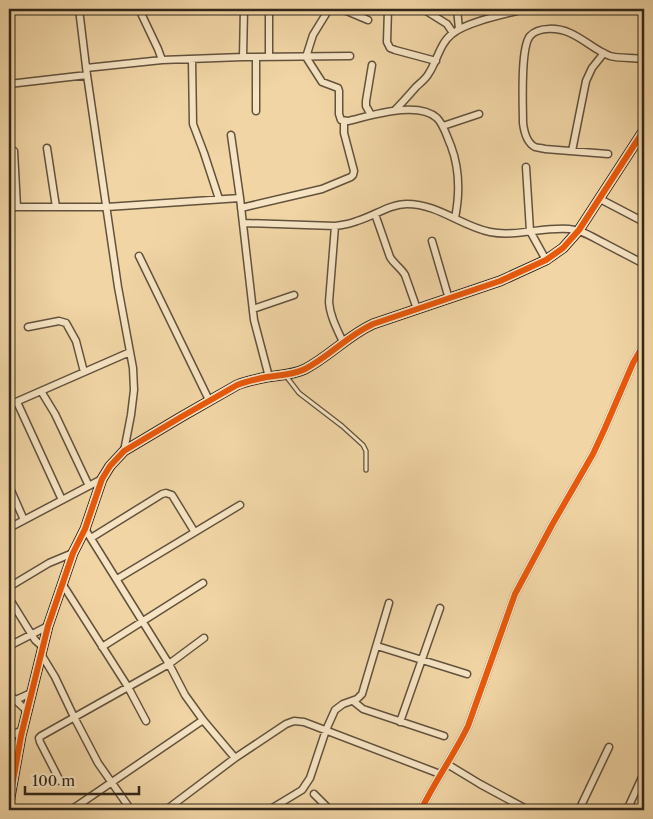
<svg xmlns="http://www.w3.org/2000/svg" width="653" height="819" font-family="'Libre Caslon Text',serif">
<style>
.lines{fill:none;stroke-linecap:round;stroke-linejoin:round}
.lane-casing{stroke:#62523d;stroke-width:5.5}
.street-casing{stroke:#62523d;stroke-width:9}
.secondary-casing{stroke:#32271a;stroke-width:11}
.lane{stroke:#f6e4c4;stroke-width:3}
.street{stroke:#f6e4c4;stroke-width:6}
.secondary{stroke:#f6e4c4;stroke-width:9}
.cycleway-casing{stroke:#f6e4c4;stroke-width:9}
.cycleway{stroke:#e8590c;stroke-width:6}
</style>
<rect width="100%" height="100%" fill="#f1d5a5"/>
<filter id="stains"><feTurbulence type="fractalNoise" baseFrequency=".004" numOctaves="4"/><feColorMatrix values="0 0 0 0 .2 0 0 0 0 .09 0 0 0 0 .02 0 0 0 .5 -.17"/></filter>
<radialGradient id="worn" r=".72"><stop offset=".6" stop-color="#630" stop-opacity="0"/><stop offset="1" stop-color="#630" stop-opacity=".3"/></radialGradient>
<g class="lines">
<defs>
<path id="lane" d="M286,376L299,393L342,426L363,445L366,451V470"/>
<path id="street" d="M79,9L87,75L118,287L133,368L134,390L131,415L124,451
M139,9L158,49L162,60
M329,9L313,35L306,57L322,82L338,88L339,91V114L341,120L348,121C370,116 418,100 437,118C444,125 447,137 451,146C460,170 460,193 455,218
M342,9L368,20
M388,9L387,42L390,48L395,50L436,61
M423,9L447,24L453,33
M457,9L459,29
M243,57L244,9
M269,57V9
M256,58V111
M192,60L193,124L204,153L219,199
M86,68L162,60L243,57L350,56
M9,84L87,75
M395,110C402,103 409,95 416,87C420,83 426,79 429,73C437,61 440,43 452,34C466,22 506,14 525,9
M371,115L366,106V101L372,65
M443,126L479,114
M231,135L240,198L254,320L269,377
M47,148L56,207
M14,151L17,207
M572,151L586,81L592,68L604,53
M608,154L545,149C542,148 538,148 535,147C527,143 524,131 523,123C523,105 520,48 530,36C539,26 559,28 570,33C584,39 596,51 610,56C621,59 633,57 644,59
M526,167L530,231L546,260
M600,199L644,222
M9,207H107L240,198
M241,208L322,189L351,177L353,175L354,171L344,133V121
M375,214L390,257C394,264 401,268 405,275L417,309
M243,223L335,226C343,225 350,224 357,221C374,216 390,204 407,204C438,204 461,226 490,232C516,237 542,227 569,229C582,230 592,237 604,243C617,250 631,257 644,264
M335,226L329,302C330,316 337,329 343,342
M432,241L449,299
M139,256L209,400
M253,309L294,295
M28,327L59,321L66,323L76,341L84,372
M41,391L55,414L89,486
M17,402L62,500
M9,405L130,352
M9,486L24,520
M9,528L102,479
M85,529L169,664L185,695L203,720L235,758
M91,538L162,494L166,493L172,495L194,531
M117,579L240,505
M63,585L128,687L146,721
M9,587L49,563L73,553
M9,598L35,640L43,647
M9,646L48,626
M377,646L467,674
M102,647L203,583
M41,654L55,677L74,717L98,763L131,810
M9,694L27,711
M353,701L363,709L444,736
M9,703L31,693
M400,722L440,608
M9,737L22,730
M447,764L480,784L528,810
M60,781L40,742L39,738L41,736L169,664L204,638
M314,794L330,810
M71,810L203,720
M166,810L235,758L286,724L294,721L304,722L440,774
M269,810L302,790L310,778L326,730L335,710L343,704L357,699L362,694L389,603
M421,810C435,781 454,755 468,726L515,594L552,525L593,454L605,428L633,363L644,344
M579,810L609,747
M627,810L644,773"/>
<path id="secondary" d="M9,803L21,736L48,626L73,553L85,529L102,479L110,466L124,451L181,417L237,385C247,381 257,379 267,377C280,375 293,375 305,369C330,356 347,336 373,324L500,281L546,260L563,248L579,230L644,130"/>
</defs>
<!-- lane casing -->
<use href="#lane" class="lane-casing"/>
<!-- street casing -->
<use href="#street" class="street-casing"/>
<!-- secondary casing -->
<use href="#secondary" class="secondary-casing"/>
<!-- lane -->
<use href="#lane" class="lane"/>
<!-- street -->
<use href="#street" class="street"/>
<!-- secondary -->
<use href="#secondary" class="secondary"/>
<defs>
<path id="cycleway" d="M9,803L21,736L48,626L73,553L85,529L102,479L110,466L124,451L181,417L237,385C247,381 257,379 267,377C280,375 293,375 305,369C330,356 347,336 373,324L500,281L546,260L563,248L579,230L644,130
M421,810C435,781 454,755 468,726L515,594L552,525L593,454L605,428L633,363L644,344"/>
</defs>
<!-- cycleway casing -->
<use href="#cycleway" class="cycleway-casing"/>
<!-- cycleway -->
<use href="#cycleway" class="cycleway"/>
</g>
<!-- margin -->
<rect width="653" height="819" fill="none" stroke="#f1d5a5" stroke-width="30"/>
<rect x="10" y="10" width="633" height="799" fill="none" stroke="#32271a" stroke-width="2.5"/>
<rect x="15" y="15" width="623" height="789" fill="none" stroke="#32271a"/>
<!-- scale -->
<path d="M25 786v8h114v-8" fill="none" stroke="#32271a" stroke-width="2.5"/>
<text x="32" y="786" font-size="15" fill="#32271a" stroke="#f6e4c4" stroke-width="4" paint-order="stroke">100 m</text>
<rect width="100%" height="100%" filter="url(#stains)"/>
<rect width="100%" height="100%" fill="url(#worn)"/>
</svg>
